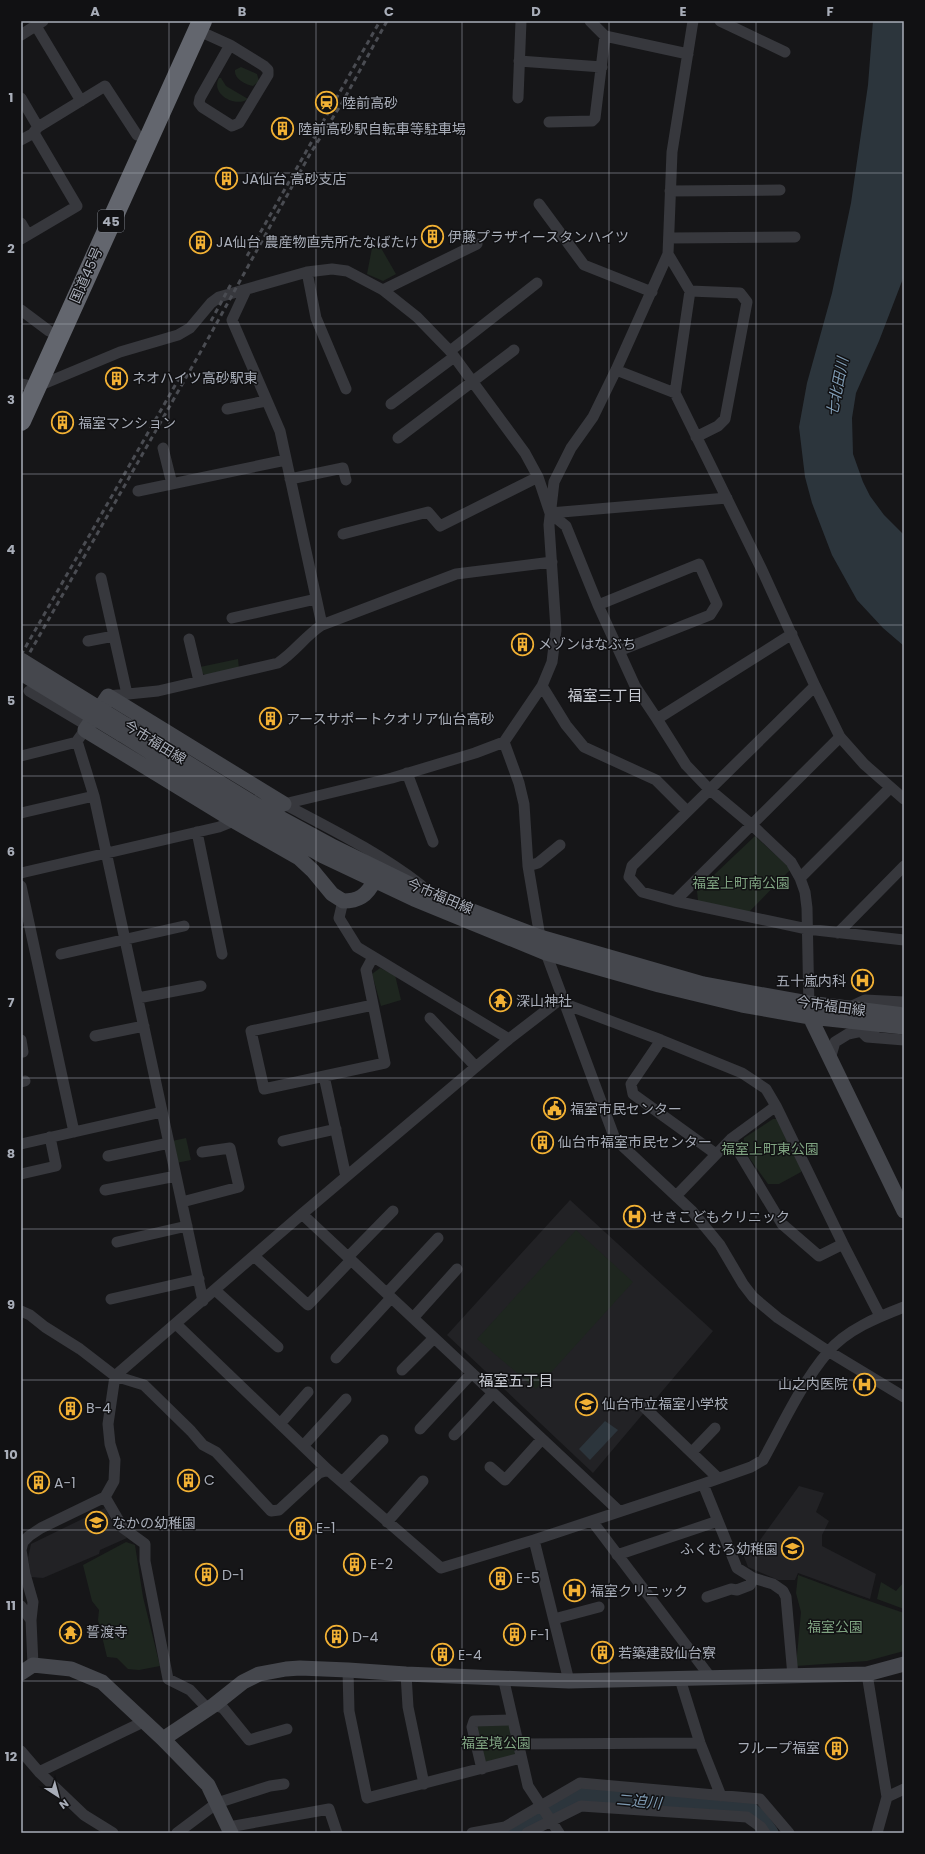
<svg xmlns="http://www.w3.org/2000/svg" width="925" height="1854" font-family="Poppins,'Noto Sans JP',sans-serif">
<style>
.built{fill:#222225}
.green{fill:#1e261f}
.water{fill:#2c353c}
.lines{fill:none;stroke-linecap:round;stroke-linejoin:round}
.river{stroke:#2c353c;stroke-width:19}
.street{stroke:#37383d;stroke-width:11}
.secondary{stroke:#45474d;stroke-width:15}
.highway{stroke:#63666e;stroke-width:20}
.rail{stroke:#4a4c52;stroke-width:3;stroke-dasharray:5 4;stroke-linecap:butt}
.secondary-bridge{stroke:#45474d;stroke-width:15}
.grid{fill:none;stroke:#a8adb8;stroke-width:1;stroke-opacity:0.55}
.labels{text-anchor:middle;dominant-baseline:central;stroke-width:3;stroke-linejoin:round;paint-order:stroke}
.shield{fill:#111113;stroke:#7b7e86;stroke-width:1}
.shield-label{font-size:13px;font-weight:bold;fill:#a8adb8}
.poi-label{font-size:14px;fill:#a8adb8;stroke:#111113;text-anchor:start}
.street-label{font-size:14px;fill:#a8adb8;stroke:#111113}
.park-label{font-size:14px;fill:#7fa381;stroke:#111113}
.water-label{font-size:15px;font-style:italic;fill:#7f9bb3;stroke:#111113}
.neighbourhood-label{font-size:15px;fill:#c9ccd4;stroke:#111113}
.neatline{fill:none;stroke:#a8adb8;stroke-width:1.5}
.grid-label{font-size:13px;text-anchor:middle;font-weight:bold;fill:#a8adb8}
</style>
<rect width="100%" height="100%" fill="#161618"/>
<!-- built -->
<path class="built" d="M570,1200L713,1331L593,1473L447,1335Z
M799,1486L824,1493L816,1512L829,1521L822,1535V1546L876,1574L870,1599L798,1573L795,1580H778L748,1567L743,1554L755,1547Z
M105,1508L115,1528L127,1538L100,1550L99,1554L43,1578L31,1577L28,1558L31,1544Z"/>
<!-- green -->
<path class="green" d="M241,67L257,74L259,81L253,86C245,84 234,79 235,70Z
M219,78H221L226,86L248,99C235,108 210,94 219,78Z
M372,248H381L396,274L383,281L367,274Z
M238,659L239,670L209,677L202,673L200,667Z
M755,836L791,869L749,912L698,901L697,891Z
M380,968L395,975L401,1000L381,1006L372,974Z
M773,1119H779L801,1164V1172L779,1184H768L743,1149L744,1138Z
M186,1138L191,1160L176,1163L172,1141Z
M576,1230L633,1282L536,1389L477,1339Z
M126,1542L135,1545L143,1597L160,1666L139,1670L128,1669L117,1658L107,1657L98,1620L99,1610L92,1601L83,1565Z
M798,1575C833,1588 868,1601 904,1613V1651L867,1661L796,1666L801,1612L796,1593Z
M881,1582L896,1591L904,1582V1609L877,1599Z
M509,1723L516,1752L511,1759L483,1765L476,1724Z"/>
<!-- water -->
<path class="water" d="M873,21H904V276L879,341L856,393L852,418L853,454L863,482L870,496L884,515L904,535V646L883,628L857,600L832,555L812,503L805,477L799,427L807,383L832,293L851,203L868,85Z
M605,1421L618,1430L590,1460L579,1449Z"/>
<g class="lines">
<!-- river -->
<path class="river" d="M506,1833L547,1810L574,1798L593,1797L710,1808L747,1809L758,1818L769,1833"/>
<!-- street -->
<path class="street" d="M590,21L605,36L688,54
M693,21L672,152L668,254L616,370L593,417L571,448L554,482L549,525L556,630L552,662L542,686L504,742L519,783L524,804L528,866L540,937L615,1139L692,1211L720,1245L743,1284L753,1297L778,1318L828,1351L904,1397
M720,21L785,52
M36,26L81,101
M197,30L230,45L264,66L268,70V75L239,123L232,126L202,107L199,103L200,98L230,45
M21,35L43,21
M519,61L602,67
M21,98L38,127L34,132
M518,98L521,21
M549,122L592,121L595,118L605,36
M38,127L105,86L137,135
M21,140L34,133L77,206L21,239
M670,191L780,190
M539,204L584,265L652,292
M21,223L28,235
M670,238L795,237
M668,254L690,291L675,393L762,570L815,686L840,737L864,764L904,799
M307,272L316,318L346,389
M246,290L232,320L280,431L322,625
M383,290L477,244
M690,291L740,293L747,302L725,419L718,426L696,437
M21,310L49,331
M450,351L537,283
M616,370L675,393
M21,384L36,387L120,352L178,335L190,328L211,303L219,297L307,272L332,269L347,271L383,290L417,317L450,351L525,453L538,477L550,513L566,526L598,605L619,651L635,686L657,719L686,765L709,789L752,825L791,862L800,878L805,892L807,908L809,1010
M391,404L454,357
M227,409L266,401
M398,438L514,350
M163,448L172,484
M290,479L343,468L346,480
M138,491L286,460
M550,513L727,498
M343,534L428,512L440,526L538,477
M101,578L127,694
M598,605L699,564L717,604L710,615L619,651
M232,618L316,599
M189,639L199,681
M88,641L114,636
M542,686L566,725L584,747L656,780L687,811
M815,686L632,866L629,877L642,892L675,901L807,929L904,940
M29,691L88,726
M108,696L158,691L278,663C295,652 305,636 322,625L456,574L552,562
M657,719L792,634
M85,730L77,741L94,796L203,1301
M21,756L77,742
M407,773L433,842
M284,804L392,778L475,753L504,742
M284,804C331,829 378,852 421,885
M21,813L94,796
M197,832L222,954
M528,866L538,863L560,845
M21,873L219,827L234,821
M800,878L890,788
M21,886L74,1132
M343,901L339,918L357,947L509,1039
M675,901L840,737
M838,933L904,866
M61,954L184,926
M373,957L366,970L385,1063L264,1089L251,1031L373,1005
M138,998L201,986
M565,1004L661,1040L742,1073L766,1089L776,1106L843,1244L880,1316
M848,1008L865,1000L904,1002
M430,1018L476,1067
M860,1030L867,1037L904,1040
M95,1036L144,1026
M21,1040L23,1052
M661,1040L631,1084L633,1094L716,1154
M830,1059L835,1042L848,1034L876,1028
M324,1076L346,1177
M21,1082L25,1081
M731,1139L782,1224L819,1256L843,1244
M283,1141L336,1129
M21,1144L162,1112
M108,1156L169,1143
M21,1174L56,1166L50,1137
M105,1190L176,1176
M676,1196L731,1139L776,1106
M182,1202L239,1187L230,1148L202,1152
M302,1214L619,1511
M117,1242L187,1226
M254,1256L308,1305L351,1260
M348,1257L393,1211
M215,1290L278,1347
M387,1293L438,1238
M111,1299L199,1279
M21,1311L30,1315L45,1327L80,1349L115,1376L144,1385L191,1431L203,1445L216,1452L271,1511L279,1510L319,1473L328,1470L441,1568L534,1540L703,1484L751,1467L763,1460C783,1424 801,1384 828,1352C846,1330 878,1317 904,1307
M413,1318L457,1269
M176,1324L328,1470
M336,1358L391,1298
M402,1370L434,1338
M644,1407L718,1478
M280,1424L308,1392
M420,1429L472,1373
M454,1435L493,1393
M303,1446L346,1399
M692,1452L715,1428
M490,1467L505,1480L542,1439
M342,1482L383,1440
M703,1484L737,1568L753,1578L773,1584L783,1591L786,1597L793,1676
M105,1497L123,1528L145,1544V1561L168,1679L190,1690L208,1709
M592,1521L711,1678
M387,1522L423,1481
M534,1540L569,1681
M617,1555L718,1521
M707,1597L731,1589L737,1590L750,1585L753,1578
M21,1606L31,1620
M554,1619L599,1607
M33,1665L31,1620L33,1602L25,1574L21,1550L23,1542L29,1536L41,1528L105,1497L114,1481L115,1460L110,1444L108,1424L115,1376L302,1214L509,1039L562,998
M348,1670L349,1711L367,1798L521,1758
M406,1674L408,1707L424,1784
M867,1674L887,1797L877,1833
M503,1677L528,1786L559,1833
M680,1679L700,1743L721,1796
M214,1705L223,1708L249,1740L287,1729
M518,1744L700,1743
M21,1751L39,1772L84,1815L113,1833
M482,1769L472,1727L474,1721L513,1720
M39,1772L143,1722
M887,1797L904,1789
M229,1827L329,1809L337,1833
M177,1833L217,1803L270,1786L284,1784
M472,1833L505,1827L580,1783L760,1799L789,1833
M527,1833L581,1806L747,1817L761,1827L765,1833"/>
<!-- secondary -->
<path class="secondary" d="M126,725L253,803L334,847L436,897L540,937L703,984L808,1003L904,1015
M121,734L254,817L323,856L414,899L546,953L659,985L742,1005L810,1017L904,1027
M284,804L108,696L85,730L234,821L299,858L313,871L332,894L343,901C358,901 367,896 374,881
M810,1017L904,1211
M21,1673L33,1665L71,1669L102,1682L163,1739L208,1785L231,1833
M163,1739L214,1705L243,1682L259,1674L286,1669L300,1668L348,1670L406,1674L569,1681L867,1674L904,1664"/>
<!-- highway -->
<path class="highway" d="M21,421L202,21"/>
<!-- rail -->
<path class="rail" d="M247,256L380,21
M211,321L231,284
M21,655L181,375
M21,668L209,337L310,154L342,103L387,21"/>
<!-- secondary-bridge -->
<path class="secondary-bridge" d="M21,660L126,725
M21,673L121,734"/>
</g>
<!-- grid -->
<path class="grid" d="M169,21V1833M316,21V1833M462,21V1833M609,21V1833M756,21V1833M21,173H904M21,324H904M21,474H904M21,625H904M21,776H904M21,927H904M21,1078H904M21,1229H904M21,1380H904M21,1530H904M21,1681H904"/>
<!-- icons -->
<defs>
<symbol id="station-ring" viewBox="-11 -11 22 22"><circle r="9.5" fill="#111113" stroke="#f2b134" stroke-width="1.5"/><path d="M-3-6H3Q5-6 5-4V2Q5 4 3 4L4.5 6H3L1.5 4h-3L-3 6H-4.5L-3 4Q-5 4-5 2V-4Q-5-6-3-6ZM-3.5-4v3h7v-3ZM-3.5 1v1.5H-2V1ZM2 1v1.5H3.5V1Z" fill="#f2b134"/></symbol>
<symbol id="building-ring" viewBox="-11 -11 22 22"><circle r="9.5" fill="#111113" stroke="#f2b134" stroke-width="1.5"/><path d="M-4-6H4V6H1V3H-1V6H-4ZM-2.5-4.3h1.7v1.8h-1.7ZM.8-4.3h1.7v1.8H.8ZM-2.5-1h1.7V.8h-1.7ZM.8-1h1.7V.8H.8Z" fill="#f2b134"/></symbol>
<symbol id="hospital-ring" viewBox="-11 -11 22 22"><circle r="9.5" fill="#111113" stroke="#f2b134" stroke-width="1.5"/><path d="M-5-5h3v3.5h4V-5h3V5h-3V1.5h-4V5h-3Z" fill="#f2b134"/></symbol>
<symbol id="temple-ring" viewBox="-11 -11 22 22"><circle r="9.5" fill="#111113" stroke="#f2b134" stroke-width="1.5"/><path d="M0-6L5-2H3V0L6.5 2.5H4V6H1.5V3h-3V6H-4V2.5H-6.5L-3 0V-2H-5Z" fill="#f2b134"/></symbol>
<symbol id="civic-ring" viewBox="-11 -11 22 22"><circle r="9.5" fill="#111113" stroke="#f2b134" stroke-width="1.5"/><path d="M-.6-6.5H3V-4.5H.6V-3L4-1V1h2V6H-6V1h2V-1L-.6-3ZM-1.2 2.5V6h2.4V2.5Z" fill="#f2b134"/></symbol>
<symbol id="school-ring" viewBox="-11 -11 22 22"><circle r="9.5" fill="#111113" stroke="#f2b134" stroke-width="1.5"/><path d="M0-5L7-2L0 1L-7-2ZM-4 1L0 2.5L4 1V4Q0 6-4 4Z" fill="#f2b134"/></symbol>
</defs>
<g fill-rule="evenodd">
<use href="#station-ring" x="314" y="90" width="25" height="25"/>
<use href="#building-ring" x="270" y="116" width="25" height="25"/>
<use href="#building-ring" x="214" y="166" width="25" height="25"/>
<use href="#building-ring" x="420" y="224" width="25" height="25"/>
<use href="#building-ring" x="188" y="230" width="25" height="25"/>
<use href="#building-ring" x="104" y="366" width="25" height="25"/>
<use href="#building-ring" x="50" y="410" width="25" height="25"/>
<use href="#building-ring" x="510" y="632" width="25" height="25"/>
<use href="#building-ring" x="258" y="706" width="25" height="25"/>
<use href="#hospital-ring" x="850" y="968" width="25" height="25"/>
<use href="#temple-ring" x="488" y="988" width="25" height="25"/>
<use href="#civic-ring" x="542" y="1096" width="25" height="25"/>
<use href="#building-ring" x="530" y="1130" width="25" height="25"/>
<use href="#hospital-ring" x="622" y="1204" width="25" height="25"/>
<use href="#hospital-ring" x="852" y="1372" width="25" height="25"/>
<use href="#school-ring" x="574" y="1392" width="25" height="25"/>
<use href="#building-ring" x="58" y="1396" width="25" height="25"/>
<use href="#building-ring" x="176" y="1468" width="25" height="25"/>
<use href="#building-ring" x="26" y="1470" width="25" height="25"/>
<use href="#school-ring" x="84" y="1510" width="25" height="25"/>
<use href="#building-ring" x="288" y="1516" width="25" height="25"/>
<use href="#school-ring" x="780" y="1536" width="25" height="25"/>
<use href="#building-ring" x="342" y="1552" width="25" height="25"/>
<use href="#building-ring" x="194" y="1562" width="25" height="25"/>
<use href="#building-ring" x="488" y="1566" width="25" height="25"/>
<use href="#hospital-ring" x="562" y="1578" width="25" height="25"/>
<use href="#temple-ring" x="58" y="1620" width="25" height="25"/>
<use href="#building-ring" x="502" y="1622" width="25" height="25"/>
<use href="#building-ring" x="324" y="1624" width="25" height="25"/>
<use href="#building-ring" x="590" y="1640" width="25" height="25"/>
<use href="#building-ring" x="430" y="1642" width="25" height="25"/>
<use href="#building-ring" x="824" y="1736" width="25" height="25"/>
</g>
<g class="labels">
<!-- shield labels -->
<rect class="shield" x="98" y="210" width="26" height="22" rx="3"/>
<g class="shield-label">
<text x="111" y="221">45</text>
</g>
<!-- poi labels -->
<g class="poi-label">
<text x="342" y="103">陸前高砂</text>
<text x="298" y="129">陸前高砂駅自転車等駐車場</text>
<text x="242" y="179">JA仙台 高砂支店</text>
<text x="448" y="237">伊藤プラザイースタンハイツ</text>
<text x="216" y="242">JA仙台 農産物直売所たなばたけ</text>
<text x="132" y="378">ネオハイツ高砂駅東</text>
<text x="78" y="423">福室マンション</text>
<text x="538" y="644">メゾンはなぶち</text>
<text x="286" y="719">アースサポートクオリア仙台高砂</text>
<text x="846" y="981" text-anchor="end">五十嵐内科</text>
<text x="516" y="1001">深山神社</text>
<text x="570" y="1109">福室市民センター</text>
<text x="558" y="1142">仙台市福室市民センター</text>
<text x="650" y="1217">せきこどもクリニック</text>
<text x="848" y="1384" text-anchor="end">山之内医院</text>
<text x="602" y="1404">仙台市立福室小学校</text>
<text x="86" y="1408">B-4</text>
<text x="204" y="1480">C</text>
<text x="54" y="1483">A-1</text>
<text x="112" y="1523">なかの幼稚園</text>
<text x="316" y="1528">E-1</text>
<text x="778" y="1549" text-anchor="end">ふくむろ幼稚園</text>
<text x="370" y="1564">E-2</text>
<text x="222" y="1575">D-1</text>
<text x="516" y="1578">E-5</text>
<text x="590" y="1591">福室クリニック</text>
<text x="86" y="1632">誓渡寺</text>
<text x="530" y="1635">F-1</text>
<text x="352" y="1637">D-4</text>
<text x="618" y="1653">若築建設仙台寮</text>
<text x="458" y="1655">E-4</text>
<text x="820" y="1748" text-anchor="end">フループ福室</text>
</g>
<!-- street labels -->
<g class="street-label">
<text transform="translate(86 275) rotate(-66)">国道45号</text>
<text transform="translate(155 742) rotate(32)">今市福田線</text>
<text transform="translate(440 896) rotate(23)">今市福田線</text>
<text transform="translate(831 1006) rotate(8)">今市福田線</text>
</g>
<!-- park labels -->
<g class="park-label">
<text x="741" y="883">福室上町南公園</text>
<text x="770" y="1149">福室上町東公園</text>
<text x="835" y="1627">福室公園</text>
<text x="496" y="1743">福室境公園</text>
</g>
<!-- water labels -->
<g class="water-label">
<text transform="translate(837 387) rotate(-79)">七北田川</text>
<text transform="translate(639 1801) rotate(5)">二迫川</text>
</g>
<!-- neighbourhood labels -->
<g class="neighbourhood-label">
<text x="605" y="695">福室三丁目</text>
<text x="516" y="1380">福室五丁目</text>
</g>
</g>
<!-- border -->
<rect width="925" height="1854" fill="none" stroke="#111113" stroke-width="44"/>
<!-- north arrow -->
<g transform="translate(58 1796) rotate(144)" stroke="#111113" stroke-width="3" paint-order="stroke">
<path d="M0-3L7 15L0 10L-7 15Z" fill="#a8adb8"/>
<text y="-6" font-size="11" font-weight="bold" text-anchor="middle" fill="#a8adb8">N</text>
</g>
<rect x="22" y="22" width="881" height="1810" class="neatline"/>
<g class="grid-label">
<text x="95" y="16">A</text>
<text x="242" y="16">B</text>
<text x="389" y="16">C</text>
<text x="536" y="16">D</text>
<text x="683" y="16">E</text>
<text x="830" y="16">F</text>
<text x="11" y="102">1</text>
<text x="11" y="253">2</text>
<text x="11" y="404">3</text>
<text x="11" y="554">4</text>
<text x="11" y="705">5</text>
<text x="11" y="856">6</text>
<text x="11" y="1007">7</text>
<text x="11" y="1158">8</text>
<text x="11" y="1309">9</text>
<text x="11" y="1459">10</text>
<text x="11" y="1610">11</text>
<text x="11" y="1761">12</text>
</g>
</svg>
